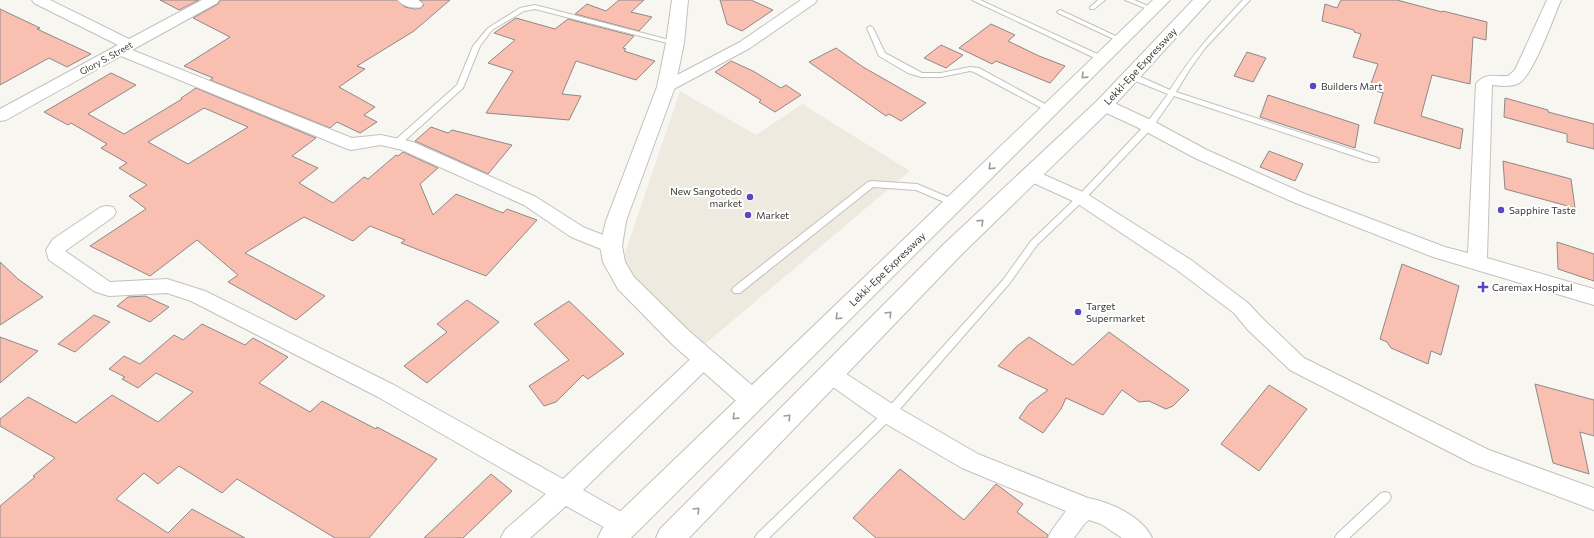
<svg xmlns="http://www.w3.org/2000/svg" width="1594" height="538" font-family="Commissioner,sans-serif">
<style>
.built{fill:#efeadf}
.building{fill:#f9bfb1;stroke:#8e8987;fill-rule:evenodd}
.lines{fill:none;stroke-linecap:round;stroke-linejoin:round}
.lane-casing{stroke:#c3c1bd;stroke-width:2}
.street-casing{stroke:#c3c1bd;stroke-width:2}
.secondary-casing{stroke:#c3c1bd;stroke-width:2}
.highway-casing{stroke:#c3c1bd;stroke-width:2}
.lane{fill:#fff;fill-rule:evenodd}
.street{fill:#fff;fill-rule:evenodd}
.secondary{fill:#fff;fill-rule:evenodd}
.highway{fill:#fff;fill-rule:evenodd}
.oneway{stroke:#9c9c9b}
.poi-dot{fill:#5748c0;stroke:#fff;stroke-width:1.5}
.labels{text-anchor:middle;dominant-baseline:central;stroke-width:4;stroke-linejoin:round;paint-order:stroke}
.far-street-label{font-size:9px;fill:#3a3937;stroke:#fff}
.street-label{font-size:10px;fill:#3a3937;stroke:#fff}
.poi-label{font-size:10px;fill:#3a3937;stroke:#fff;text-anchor:start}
</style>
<rect width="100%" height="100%" fill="#f8f6f1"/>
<!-- built -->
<path class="built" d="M680,91L756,135L804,103L807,107L910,171L705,344L643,290L623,259Z"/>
<!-- building -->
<path class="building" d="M160,0H199L179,10Z
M220,0H397L405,7L415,9L421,8L424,5L420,0H450L414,31L357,66L365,69L339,87L375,107L364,115L377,122L360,133L337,122L330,128L210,80L213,78L184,66L230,37L193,18L218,4Z
M619,0H644L631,12L652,17L639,31L575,14L587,4L606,11Z
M720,0H751L773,10L742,31L727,24Z
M1341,0H1397L1442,12L1443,11L1487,22L1486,40L1473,37L1470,84L1432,75L1421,116L1463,129L1460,149L1374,123L1383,93L1369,89L1378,64L1353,57L1361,34L1354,32V30L1322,21L1325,4L1337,8Z
M0,9L40,28L37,29L91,54L67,67L49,58L0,85Z
M516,18L555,29L568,19L634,36L623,48L626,49L624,51L655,61L636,80L576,61L562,94L581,96L569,120L486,113L513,71L488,63L515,40L494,33Z
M991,24L1015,35L1008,41L1039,56L1065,66L1050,83L996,61L992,64L959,48Z
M941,45L963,55L946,68L924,58Z
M836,48L863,67L926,103L901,121L889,114L886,116L809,62Z
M1247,52L1266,58L1253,82L1234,76Z
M731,61L753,71L781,88L786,85L801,95L775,112L759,102L761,100L715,72Z
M111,73L136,85L88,114L124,134L182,99L181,98L196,88L316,138L292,156L318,168L299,183L333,203L364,177L368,179L396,155L398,156L403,152L438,168L420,184L433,215L456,194L503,213L507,209L537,220L486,276L401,243L405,240L370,226L353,241L304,217L245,253L325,296L296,320L228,282L238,275L197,240L150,276L90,246L146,209L129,196L147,185L119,168L127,163L101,148L107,144L71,123L68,125L44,112ZM204,108L248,127L188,164L148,142Z
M1268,95L1359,125L1355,148L1260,117Z
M1505,98L1548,110V112L1594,124V149L1567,142V134L1504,117Z
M431,127L448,133L452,130L512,145L488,174L415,141Z
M1269,151L1303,164L1295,181L1260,167Z
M1503,161L1571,179L1575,208L1505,189Z
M1557,242L1594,254V281L1558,269Z
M0,262L18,279L43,297L0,325Z
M1402,264L1459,286L1441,355L1431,351L1428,364L1391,348L1387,342L1380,339Z
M145,296L169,307L150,322L117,306L128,297Z
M467,300L499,322L427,383L404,366L447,332L437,324Z
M569,301L624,354L588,379L583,375L556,402L544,406L529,386L569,360L534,324Z
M94,315L110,322L75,352L58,344Z
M202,324L245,345L253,338L288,357L259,383L310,412L322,401L376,429L377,427L437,459L369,538H335L237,479L222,493L179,466L158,484L144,473L116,499L168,533L192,509L245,538H0V506L35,477L33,476L55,458L0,426V419L28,397L76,423L112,395L158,422L193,392L156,373L138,388L122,379L125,377L109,369L124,356L140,364L174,335L183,340Z
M1109,332L1189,390L1173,406L1166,409L1149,401L1139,402L1122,390L1103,415L1066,398L1061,409L1043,433L1019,418L1029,404L1048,390L998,366L1017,346L1029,337L1073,365Z
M0,337L38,351L0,383Z
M1535,384L1594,400V436L1580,432L1589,474L1553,463Z
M1269,385L1307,409L1259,471L1221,444Z
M900,469L964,520L996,484L1023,504L1017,512L1048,535L1047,538H876L853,518Z
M491,474L512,491L463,538H424Z"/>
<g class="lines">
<defs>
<path id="lane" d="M972,0H980L1106,58L1105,60H1099Z
M1098,0H1105L1094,9H1090V7Z
M1125,0H1134L1155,9L1154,10H1150Z
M1243,0H1250L1205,48L1190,69L1176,92L1378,158L1379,160L1378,162H1372L1174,96L1152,128L1084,200L1037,245L1009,284L893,417L769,538H755L757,534L885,411L1003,280L1031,241L1078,196L1146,124L1168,94L1128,78V74H1134L1170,90C1192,54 1215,30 1243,0Z
M535,5L677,42L678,43L675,45L535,9L524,11L492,30L480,46L463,88L400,145H394L393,143L394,141L457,85L473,46L488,28L520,8Z
M1060,10L1122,39L1123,40L1120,42L1118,41L1058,13L1057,12Z
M870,26L873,28L885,53L922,73H941L970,67L979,68L1054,109L1053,111H1047L974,72L970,71L941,77H921L908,73L879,56L867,28Z
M871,181L917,184L957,201L958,203L957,205H951L916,190L873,187L740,293H734L732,290L734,287L868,182Z
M1385,492L1389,493L1391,497L1389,501L1349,538H1335L1337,534L1381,493Z"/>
<path id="street" d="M32,0H50L129,39L202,0H219L217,3L132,50L352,138L381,135L413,142L536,197L583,227L618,241L620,246L618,251L611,253L571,237L524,205L402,150L381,145L351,150L345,148L121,56L6,120L0,121V109L118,45L34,3Z
M398,0H418L423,4L421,7C414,9 402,6 398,0Z
M801,0H817L815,3L750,48L672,90L666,92L660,90L658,87L660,84L740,42Z
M1547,0H1561C1554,16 1533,76 1519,83C1511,87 1501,86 1492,85L1487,258L1594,289V305L1433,257L1293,202L1195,158L1143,130L1098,109L1096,105L1098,101L1104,100L1110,101L1155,122L1207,150L1305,194L1445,247L1468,253L1476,84C1485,72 1496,77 1508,76L1515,70Z
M1031,169L1087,194L1191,260L1248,303L1262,318L1304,358L1489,450L1594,488V510L1473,464L1290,370L1248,330L1234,313L1177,270L1075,202L1025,179L1022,175L1025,171Z
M107,206L113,207L116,212L113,217L65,251L110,282L167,279L205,291L394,385L563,479L698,352L705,350L712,352L715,358L712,364L583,490L632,518L636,526L632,534L624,537L616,534L566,506L530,538H501L505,530L546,494L378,397L191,301L167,293L109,296L102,294L94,291L49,260L46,250L53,239L101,207Z
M830,365L837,368L897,407L978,454L1088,498C1110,502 1143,517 1152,538H1122L1101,524L1089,520L1085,523L1074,538H1048L1052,530L1066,511L962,468L881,421L823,380L820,374L823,368Z"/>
<path id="secondary" d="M672,0H688L684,43L675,87L626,221L622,246L625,262L634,277L689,331L761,393L764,400L761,407L752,411L743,407L673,345L618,289L603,262L600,246L606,221L657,87L666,43Z"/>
<path id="highway" d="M1153,0H1170L631,538H598L602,529Z
M1193,0H1210L1111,109L961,255L689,538H656L660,529L945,243L1097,101Z"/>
</defs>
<!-- lane casing -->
<use href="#lane" class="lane-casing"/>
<!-- street casing -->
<use href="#street" class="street-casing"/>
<!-- secondary casing -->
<use href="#secondary" class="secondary-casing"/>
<!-- highway casing -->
<use href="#highway" class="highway-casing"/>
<!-- lane -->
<use href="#lane" class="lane"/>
<!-- street -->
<use href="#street" class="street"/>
<!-- secondary -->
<use href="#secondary" class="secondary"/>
<!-- highway -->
<use href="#highway" class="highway"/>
</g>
<!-- one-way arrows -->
<defs><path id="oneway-chevron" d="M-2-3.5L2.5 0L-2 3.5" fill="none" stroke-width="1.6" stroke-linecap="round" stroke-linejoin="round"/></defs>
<g class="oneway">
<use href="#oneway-chevron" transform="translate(1084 76) rotate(136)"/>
<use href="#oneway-chevron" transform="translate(991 167) rotate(136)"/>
<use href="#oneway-chevron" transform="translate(981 222) rotate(-44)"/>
<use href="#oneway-chevron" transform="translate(889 314) rotate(-46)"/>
<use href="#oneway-chevron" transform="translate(838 317) rotate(136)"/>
<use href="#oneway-chevron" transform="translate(735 417) rotate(136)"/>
<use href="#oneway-chevron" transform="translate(788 417) rotate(-46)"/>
<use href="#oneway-chevron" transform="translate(697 510) rotate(-46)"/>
</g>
<!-- markers -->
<g class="poi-dot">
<circle cx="1313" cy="86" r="4"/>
<circle cx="750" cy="197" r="4"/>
<circle cx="1501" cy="210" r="4"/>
<circle cx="748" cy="215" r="4"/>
<path d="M1481 281h4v4h4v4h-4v4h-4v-4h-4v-4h4z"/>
<circle cx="1078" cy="312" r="4"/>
</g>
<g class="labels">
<!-- far-street labels -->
<g class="far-street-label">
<text transform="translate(106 58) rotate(-29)">Glory S. Street</text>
</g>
<!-- street labels -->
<g class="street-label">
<text transform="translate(1140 66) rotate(-47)">Lekki-Epe Expressway</text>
<text transform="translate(887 269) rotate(-44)">Lekki-Epe Expressway</text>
</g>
<!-- poi labels -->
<g class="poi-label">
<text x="1321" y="86">Builders Mart</text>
<text x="742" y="191" text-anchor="end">New Sangotedo<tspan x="742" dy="12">market</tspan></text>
<text x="1509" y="210">Sapphire Taste</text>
<text x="756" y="215">Market</text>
<text x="1492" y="287">Caremax Hospital</text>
<text x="1086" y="306">Target<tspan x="1086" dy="12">Supermarket</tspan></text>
</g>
</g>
</svg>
